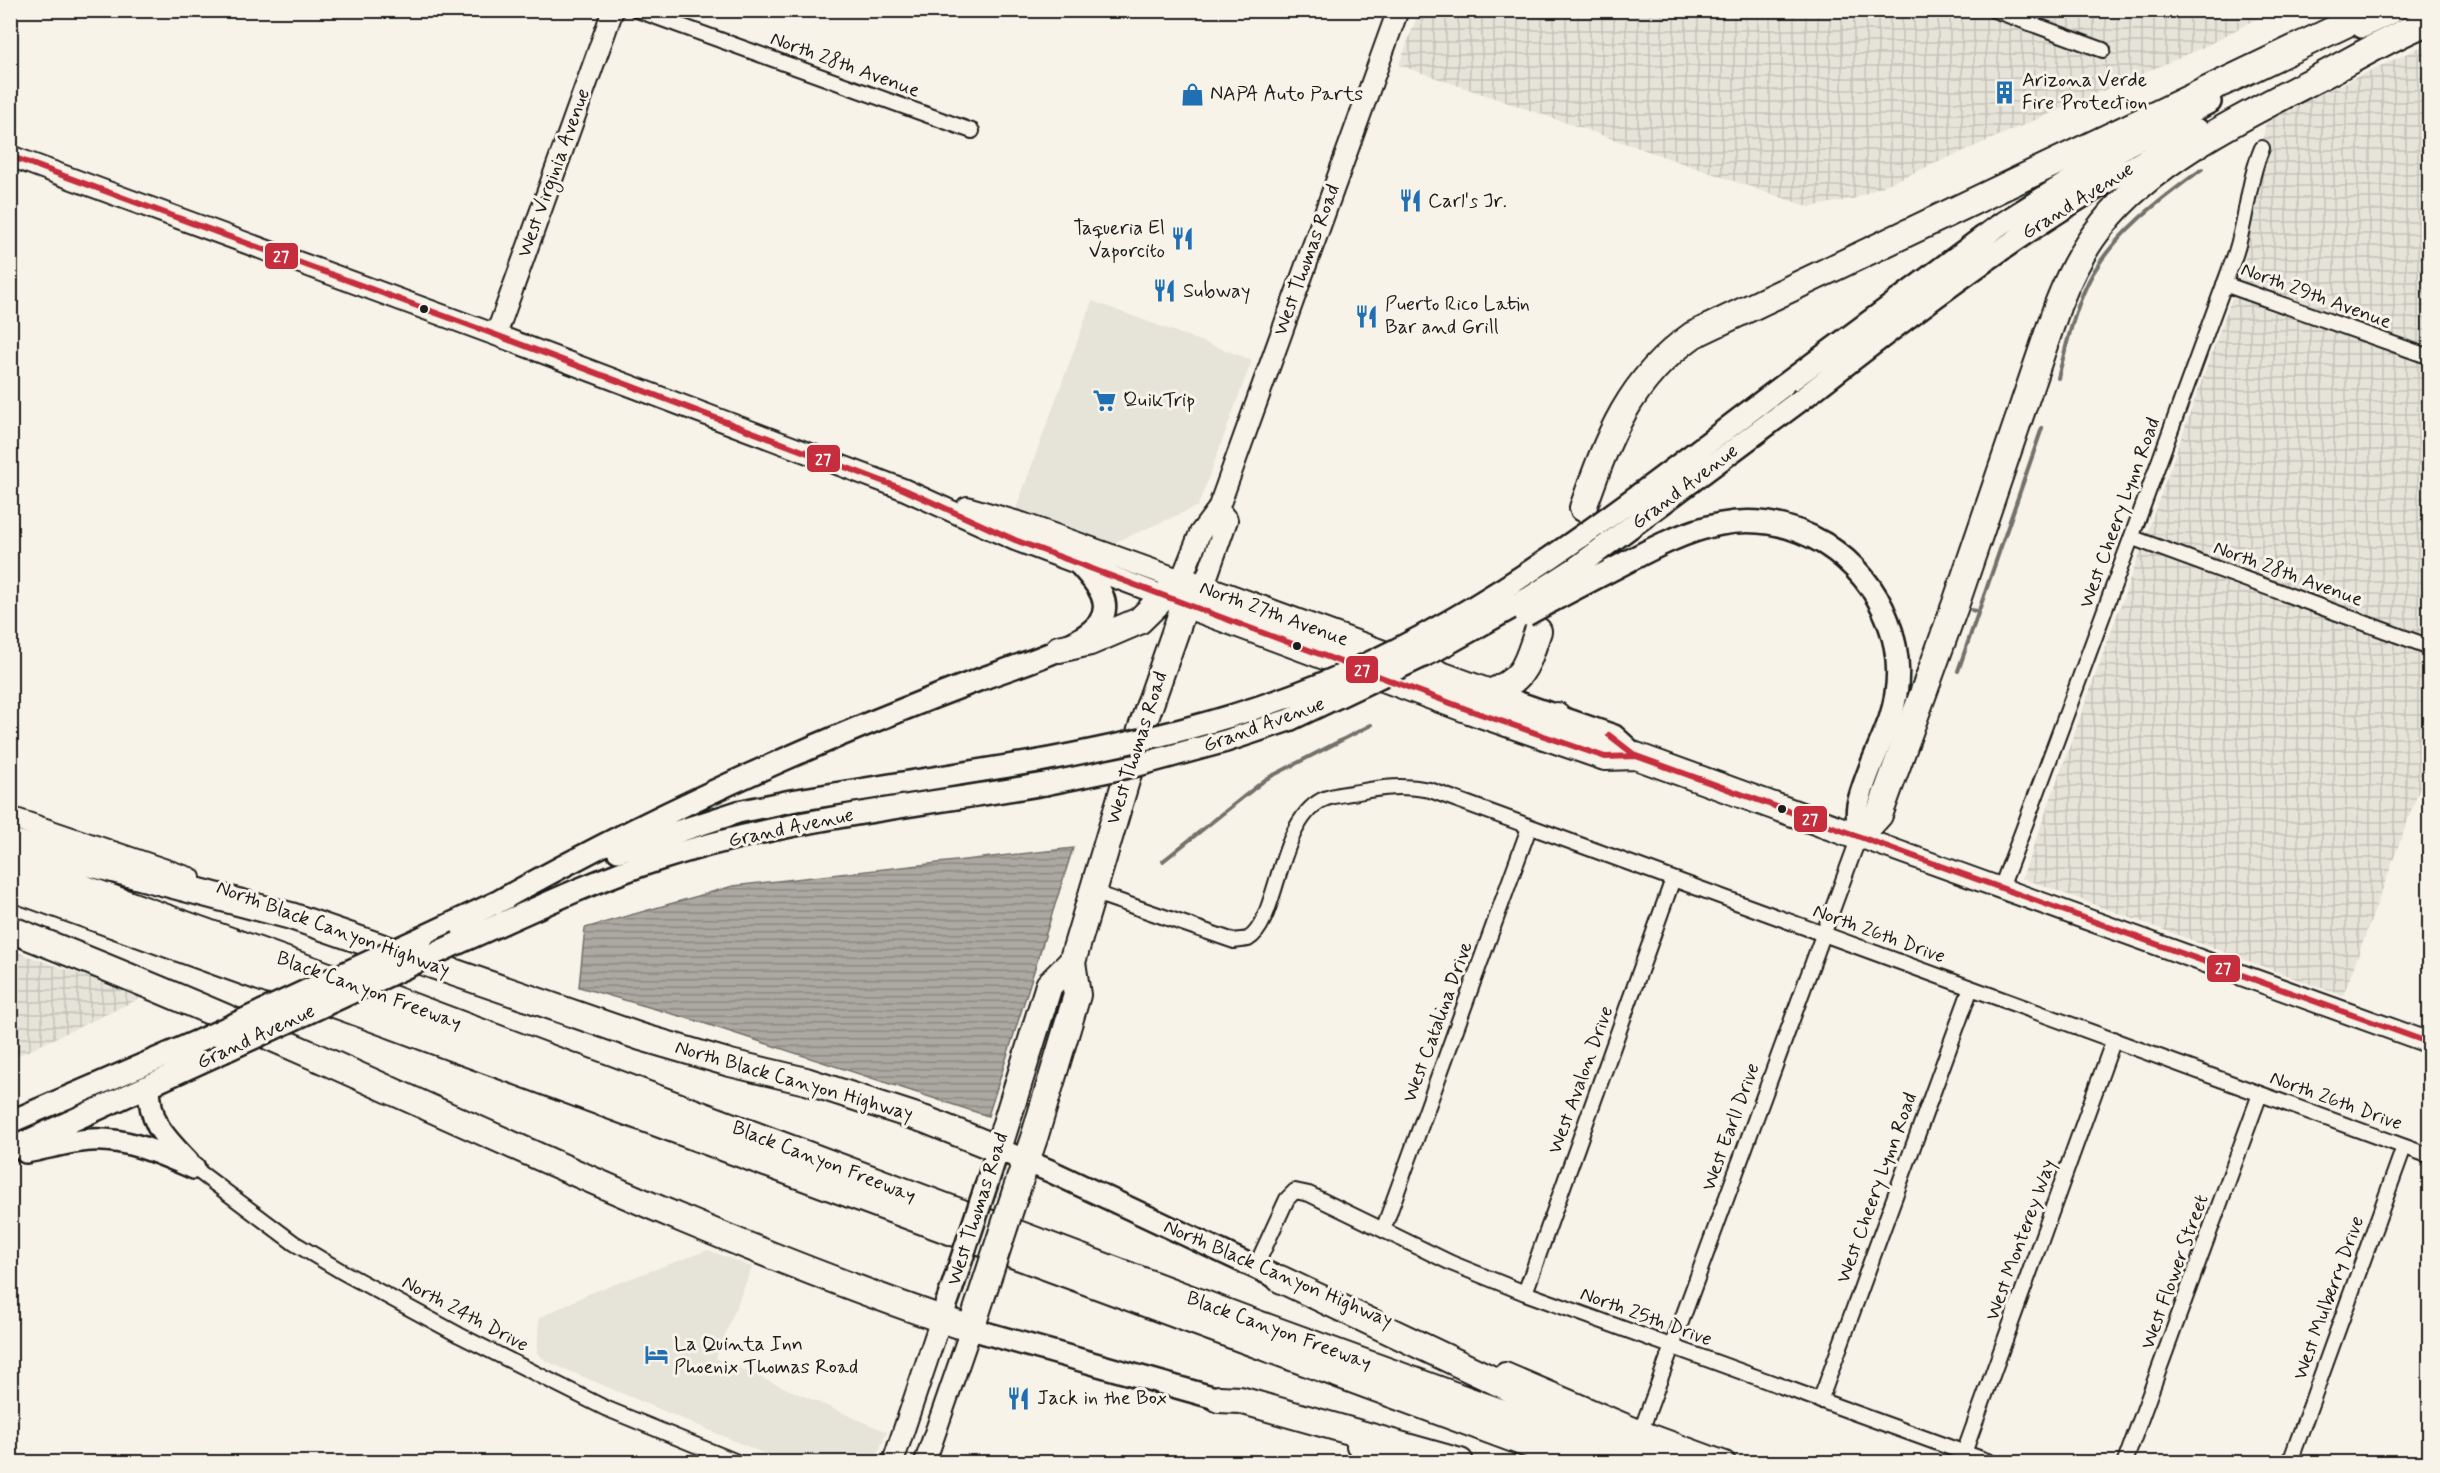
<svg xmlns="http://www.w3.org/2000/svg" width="2440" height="1473" font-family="Mynerve,sans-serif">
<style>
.built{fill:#e6e3d9}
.industrial{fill:url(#industrial-grid)}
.water{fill:url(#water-rules);stroke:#72716c;stroke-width:1.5}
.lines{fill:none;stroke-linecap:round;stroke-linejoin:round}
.stream{stroke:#72716c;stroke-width:4}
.street-casing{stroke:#1c1c1c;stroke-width:18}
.secondary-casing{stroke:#1c1c1c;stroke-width:24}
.primary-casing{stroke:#1c1c1c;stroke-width:26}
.highway-casing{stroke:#1c1c1c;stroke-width:30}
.street{stroke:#f7f3e8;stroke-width:14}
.secondary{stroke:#f7f3e8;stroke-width:20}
.primary{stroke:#f7f3e8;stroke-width:21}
.highway{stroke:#f7f3e8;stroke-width:26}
.primary-bridge-casing{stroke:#1c1c1c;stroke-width:26;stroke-linecap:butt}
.highway-bridge-casing{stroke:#1c1c1c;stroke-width:30;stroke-linecap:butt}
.primary-bridge{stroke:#f7f3e8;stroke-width:21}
.highway-bridge{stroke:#f7f3e8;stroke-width:26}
.bus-1-casing{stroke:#f7f3e8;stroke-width:10}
.bus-1{stroke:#c62d3d;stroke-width:6}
.bus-dot{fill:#1c1c1c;stroke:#f7f3e8;stroke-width:2}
.labels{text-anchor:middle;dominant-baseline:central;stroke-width:6;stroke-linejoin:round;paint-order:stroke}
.street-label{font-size:20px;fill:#1c1c1c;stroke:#f7f3e8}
.poi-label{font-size:20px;fill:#1c1c1c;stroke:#f7f3e8;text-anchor:start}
.line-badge{stroke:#f7f3e8;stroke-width:2}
.badge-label{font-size:16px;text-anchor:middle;font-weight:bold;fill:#fff}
</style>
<defs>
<pattern id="industrial-grid" width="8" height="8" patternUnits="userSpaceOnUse" patternTransform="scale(1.5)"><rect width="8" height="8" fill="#e6e3d9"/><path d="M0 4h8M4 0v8" fill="none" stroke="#c5c2ba"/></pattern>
<pattern id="water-rules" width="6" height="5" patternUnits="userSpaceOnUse" patternTransform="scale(1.5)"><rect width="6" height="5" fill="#aca9a2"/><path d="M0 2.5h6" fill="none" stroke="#8b8983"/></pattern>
</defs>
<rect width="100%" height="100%" fill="#f7f3e8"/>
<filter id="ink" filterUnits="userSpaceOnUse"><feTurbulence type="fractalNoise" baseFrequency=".0167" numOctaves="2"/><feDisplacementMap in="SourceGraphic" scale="12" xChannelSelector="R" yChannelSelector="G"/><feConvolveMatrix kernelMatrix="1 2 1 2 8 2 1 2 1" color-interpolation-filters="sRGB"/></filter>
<g filter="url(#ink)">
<!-- built -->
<path class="built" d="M1092,301L1252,360L1198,506L1102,548L1014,514Z
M708,1250L752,1267L716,1358L887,1432L874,1462H784L546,1361L537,1353L539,1318L588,1294Z"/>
<!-- industrial -->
<path class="industrial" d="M1419,11H2271L2204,47L1853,199L1809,207L1399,65Z
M2429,43V763L2343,996L2022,878L2244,264L2266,120Z
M11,950L56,966L145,996L11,1059Z"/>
<!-- water -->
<path class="water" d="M1073,848L988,1116L697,1021L579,987L585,928L733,886Z"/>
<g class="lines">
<!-- stream -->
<path class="stream" d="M2058,378C2067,343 2075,305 2093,273C2119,229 2162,199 2202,169
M1972,610L1978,612
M1958,671L2042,428
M1163,861L1266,779L1371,725"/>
<defs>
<path id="street" d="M637,10L972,131
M1994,10L2103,50
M2224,284L2430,357
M2133,538L2430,647
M2001,888C2081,679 2156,468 2234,258C2247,222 2247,183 2262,148
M1092,892L1234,941C1238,940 1244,940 1248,939C1278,923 1277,823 1322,800C1332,795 1347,794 1358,792C1384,787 1404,785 1430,790L2430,1156
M194,1168L294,1243L341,1271L459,1335L605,1408L737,1462
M1383,1230L1529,828
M1255,1268L1287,1199L1295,1191L1309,1194L1451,1263L1525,1293L1990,1462
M1525,1293L1673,879
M1820,1401L1971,988
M1641,1431L1859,837
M1964,1453L2114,1039
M2125,1462L2260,1094
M2290,1462L2404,1147"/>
<path id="secondary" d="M10,156L496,335L903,489L1015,540L1185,604L1203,588L1227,520L1218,509
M496,335L613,10
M967,507L1022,523L1181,580L1200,533L1218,509L1398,10
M10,817L190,878
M1859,837L2430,1043
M1505,1373L1641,1431L1725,1462
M1357,1446L1415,1462
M893,1462L941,1319
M925,1462L971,1329"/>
<path id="primary" d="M2362,27L2396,10
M1783,386L1998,226L2126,146L2210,102
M1802,399C1889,331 1978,262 2072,203C2113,177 2156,154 2198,130
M1825,544C1884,582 1912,652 1890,719C1880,747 1864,777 1858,805C1856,815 1858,827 1859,837
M1490,693L1614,736L1636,756
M618,851L738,812L791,801L1039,761
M494,904C650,816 814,742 981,679C1012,667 1080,648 1099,623C1115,601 1093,580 1079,564
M423,937L506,898
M458,943C525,914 591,881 660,859C785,819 917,806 1045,784
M149,1087C150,1125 163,1135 188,1162
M10,1122L196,1042
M10,1149L223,1052
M26,1152C48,1148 69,1141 91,1140C128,1138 161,1154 194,1168
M987,1183L998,1149L1050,1171L1280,1279
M941,1319L952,1288
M971,1329L1219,1399"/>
<path id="highway" d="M1583,508C1608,437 1629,380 1693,335L2375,10
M1181,580L1490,693C1526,678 1526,665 1538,631
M1185,604L1469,710L1605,757L1636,756L1859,837L1879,815L1956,603L2058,304C2069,276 2083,248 2102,225C2152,160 2248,114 2320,77C2356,58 2392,36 2430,21
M1059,649L1090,642L1139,621L1181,580
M1519,718L1546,722L1557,716
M10,842L291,916L641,1037L730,1063L806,1081L926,1120L998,1149L1049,985L1072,962
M10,862L384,996L1244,1319L1637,1462
M10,887L354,1011L1576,1462
M10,929C112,969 214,1012 314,1056C531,1153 746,1254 971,1329L981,1298
M1016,1191L1035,1135L1077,995L1072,962L1141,730L1185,604L1181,580
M1280,1279L1546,1405L1678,1462
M1219,1399L1240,1400L1460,1462"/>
</defs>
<!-- street casing -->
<use href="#street" class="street-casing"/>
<!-- secondary casing -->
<use href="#secondary" class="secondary-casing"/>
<!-- primary casing -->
<use href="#primary" class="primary-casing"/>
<!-- highway casing -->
<use href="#highway" class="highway-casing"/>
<!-- street -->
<use href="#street" class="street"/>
<!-- secondary -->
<use href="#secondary" class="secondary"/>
<!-- primary -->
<use href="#primary" class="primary"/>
<!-- highway -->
<use href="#highway" class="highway"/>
<defs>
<path id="primary-bridge" d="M1526,615C1557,598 1588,582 1619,566C1688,529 1750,499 1825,544
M1039,761C1134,743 1228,722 1319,685C1492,615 1635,497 1783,386
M1045,784L1138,765L1226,741L1289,720L1436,650L1529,598L1577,567L1802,399
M196,1042L423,937
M223,1052L458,943
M952,1288L987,1183"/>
<path id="highway-bridge" d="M981,1298L1016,1191"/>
</defs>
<!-- primary-bridge casing -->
<use href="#primary-bridge" class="primary-bridge-casing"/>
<!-- highway-bridge casing -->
<use href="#highway-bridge" class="highway-bridge-casing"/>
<!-- primary-bridge -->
<use href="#primary-bridge" class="primary-bridge"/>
<!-- highway-bridge -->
<use href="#highway-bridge" class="highway-bridge"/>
<defs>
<path id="bus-1" d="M10,156L496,335L903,489L1015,540L1469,710L1605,757L1636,756
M1609,735L1636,756L2430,1043"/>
</defs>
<!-- bus-1 casing -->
<use href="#bus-1" class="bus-1-casing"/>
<!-- bus-1 -->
<use href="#bus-1" class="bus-1"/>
</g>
</g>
<!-- icons -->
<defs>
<symbol id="building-bare" viewBox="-9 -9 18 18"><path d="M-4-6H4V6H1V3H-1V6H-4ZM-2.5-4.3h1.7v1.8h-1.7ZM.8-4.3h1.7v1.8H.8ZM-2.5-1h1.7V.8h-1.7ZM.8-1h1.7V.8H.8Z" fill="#1f6fb2" stroke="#f7f3e8" stroke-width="2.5" paint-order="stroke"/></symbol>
<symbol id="shop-bare" viewBox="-9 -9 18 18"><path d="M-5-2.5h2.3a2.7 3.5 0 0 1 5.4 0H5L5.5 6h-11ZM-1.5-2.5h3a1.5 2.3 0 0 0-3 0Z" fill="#1f6fb2" stroke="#f7f3e8" stroke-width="2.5" paint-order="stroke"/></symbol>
<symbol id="restaurant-bare" viewBox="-9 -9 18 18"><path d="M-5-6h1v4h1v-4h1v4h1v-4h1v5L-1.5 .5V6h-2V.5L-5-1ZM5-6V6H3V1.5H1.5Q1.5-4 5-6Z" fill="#1f6fb2" stroke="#f7f3e8" stroke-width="2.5" paint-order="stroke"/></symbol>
<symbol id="supermarket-bare" viewBox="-9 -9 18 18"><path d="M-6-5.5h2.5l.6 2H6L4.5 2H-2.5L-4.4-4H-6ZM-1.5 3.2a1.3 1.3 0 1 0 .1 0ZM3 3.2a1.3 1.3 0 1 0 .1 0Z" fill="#1f6fb2" stroke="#f7f3e8" stroke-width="2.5" paint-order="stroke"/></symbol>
<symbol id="hotel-bare" viewBox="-9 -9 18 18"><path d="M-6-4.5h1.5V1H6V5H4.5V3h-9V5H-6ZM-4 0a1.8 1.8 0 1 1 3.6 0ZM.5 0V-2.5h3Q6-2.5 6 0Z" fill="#1f6fb2" stroke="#f7f3e8" stroke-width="2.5" paint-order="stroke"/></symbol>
</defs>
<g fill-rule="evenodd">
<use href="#building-bare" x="1988" y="76" width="33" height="33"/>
<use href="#shop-bare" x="1176" y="78" width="33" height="33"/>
<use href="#restaurant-bare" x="1394" y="184" width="33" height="33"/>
<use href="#restaurant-bare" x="1166" y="222" width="33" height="33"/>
<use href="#restaurant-bare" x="1148" y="274" width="33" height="33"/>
<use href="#restaurant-bare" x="1350" y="300" width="33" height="33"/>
<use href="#supermarket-bare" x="1088" y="384" width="33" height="33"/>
<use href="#hotel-bare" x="640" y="1338" width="33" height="33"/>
<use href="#restaurant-bare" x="1002" y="1382" width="33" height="33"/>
</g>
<!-- markers -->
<g class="bus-dot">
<circle cx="424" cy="309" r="5"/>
<circle cx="1297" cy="646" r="5"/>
<circle cx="1782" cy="809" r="5"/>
</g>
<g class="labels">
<!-- street labels -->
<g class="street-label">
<text transform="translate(845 65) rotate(20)">North 28th Avenue</text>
<text transform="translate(554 173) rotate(-70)">West Virginia Avenue</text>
<text transform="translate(2078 201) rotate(-32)">Grand Avenue</text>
<text transform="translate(1307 260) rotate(-70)">West Thomas Road</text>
<text transform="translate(2316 296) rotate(20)">North 29th Avenue</text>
<text transform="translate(1685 487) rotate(-37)">Grand Avenue</text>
<text transform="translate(2120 513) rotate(-70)">West Cheery Lynn Road</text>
<text transform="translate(2288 574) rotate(20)">North 28th Avenue</text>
<text transform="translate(1274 614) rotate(20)">North 27th Avenue</text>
<text transform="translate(1264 725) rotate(-20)">Grand Avenue</text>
<text transform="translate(1137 748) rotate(-72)">West Thomas Road</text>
<text transform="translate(791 828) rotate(-12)">Grand Avenue</text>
<text transform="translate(333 929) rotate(20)">North Black Canyon Highway</text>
<text transform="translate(1879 934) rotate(20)">North 26th Drive</text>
<text transform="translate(369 991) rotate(20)">Black Canyon Freeway</text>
<text transform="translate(1438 1022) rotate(-70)">West Catalina Drive</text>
<text transform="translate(256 1037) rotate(-25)">Grand Avenue</text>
<text transform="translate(1581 1080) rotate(-70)">West Avalon Drive</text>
<text transform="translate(794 1081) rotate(16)">North Black Canyon Highway</text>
<text transform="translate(2336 1101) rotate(20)">North 26th Drive</text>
<text transform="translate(1731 1127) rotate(-70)">West Earll Drive</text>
<text transform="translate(824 1162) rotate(21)">Black Canyon Freeway</text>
<text transform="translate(1877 1188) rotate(-70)">West Cheery Lynn Road</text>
<text transform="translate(978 1209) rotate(-72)">West Thomas Road</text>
<text transform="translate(2021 1240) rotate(-70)">West Monterey Way</text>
<text transform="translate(2175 1272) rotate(-70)">West Flower Street</text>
<text transform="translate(1278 1274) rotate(23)">North Black Canyon Highway</text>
<text transform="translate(2329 1298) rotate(-70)">West Mulberry Drive</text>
<text transform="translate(465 1314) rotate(28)">North 24th Drive</text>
<text transform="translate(1646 1317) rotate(20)">North 25th Drive</text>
<text transform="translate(1279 1331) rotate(20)">Black Canyon Freeway</text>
</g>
<!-- poi labels -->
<g class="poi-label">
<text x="2022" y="80">Arizona Verde<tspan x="2022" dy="23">Fire Protection</tspan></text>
<text x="1210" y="94">NAPA Auto Parts</text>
<text x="1428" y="201">Carl's Jr.</text>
<text x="1165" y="228" text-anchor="end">Taqueria El<tspan x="1165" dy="23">Vaporcito</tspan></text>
<text x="1183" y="291">Subway</text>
<text x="1385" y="304">Puerto Rico Latin<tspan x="1385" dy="23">Bar and Grill</tspan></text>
<text x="1123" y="400">QuikTrip</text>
<text x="674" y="1344">La Quinta Inn<tspan x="674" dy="23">Phoenix Thomas Road</tspan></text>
<text x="1037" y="1398">Jack in the Box</text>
</g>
</g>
<g class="line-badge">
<rect x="264" y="242" width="35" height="28" rx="6" fill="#c62d3d"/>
<rect x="806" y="444" width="35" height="29" rx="6" fill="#c62d3d"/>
<rect x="1345" y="655" width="34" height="29" rx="6" fill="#c62d3d"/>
<rect x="1793" y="805" width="35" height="28" rx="6" fill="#c62d3d"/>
<rect x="2206" y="954" width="35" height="29" rx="6" fill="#c62d3d"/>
</g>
<g class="badge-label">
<text x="281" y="262">27</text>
<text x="823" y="465">27</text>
<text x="1362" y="676">27</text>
<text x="1810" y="825">27</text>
<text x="2223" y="974">27</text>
</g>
<!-- margin -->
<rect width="2440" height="1473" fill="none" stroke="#f7f3e8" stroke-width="36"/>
<rect x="18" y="18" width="2404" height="1437" fill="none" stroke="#1c1c1c" stroke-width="2" filter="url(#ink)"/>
</svg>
